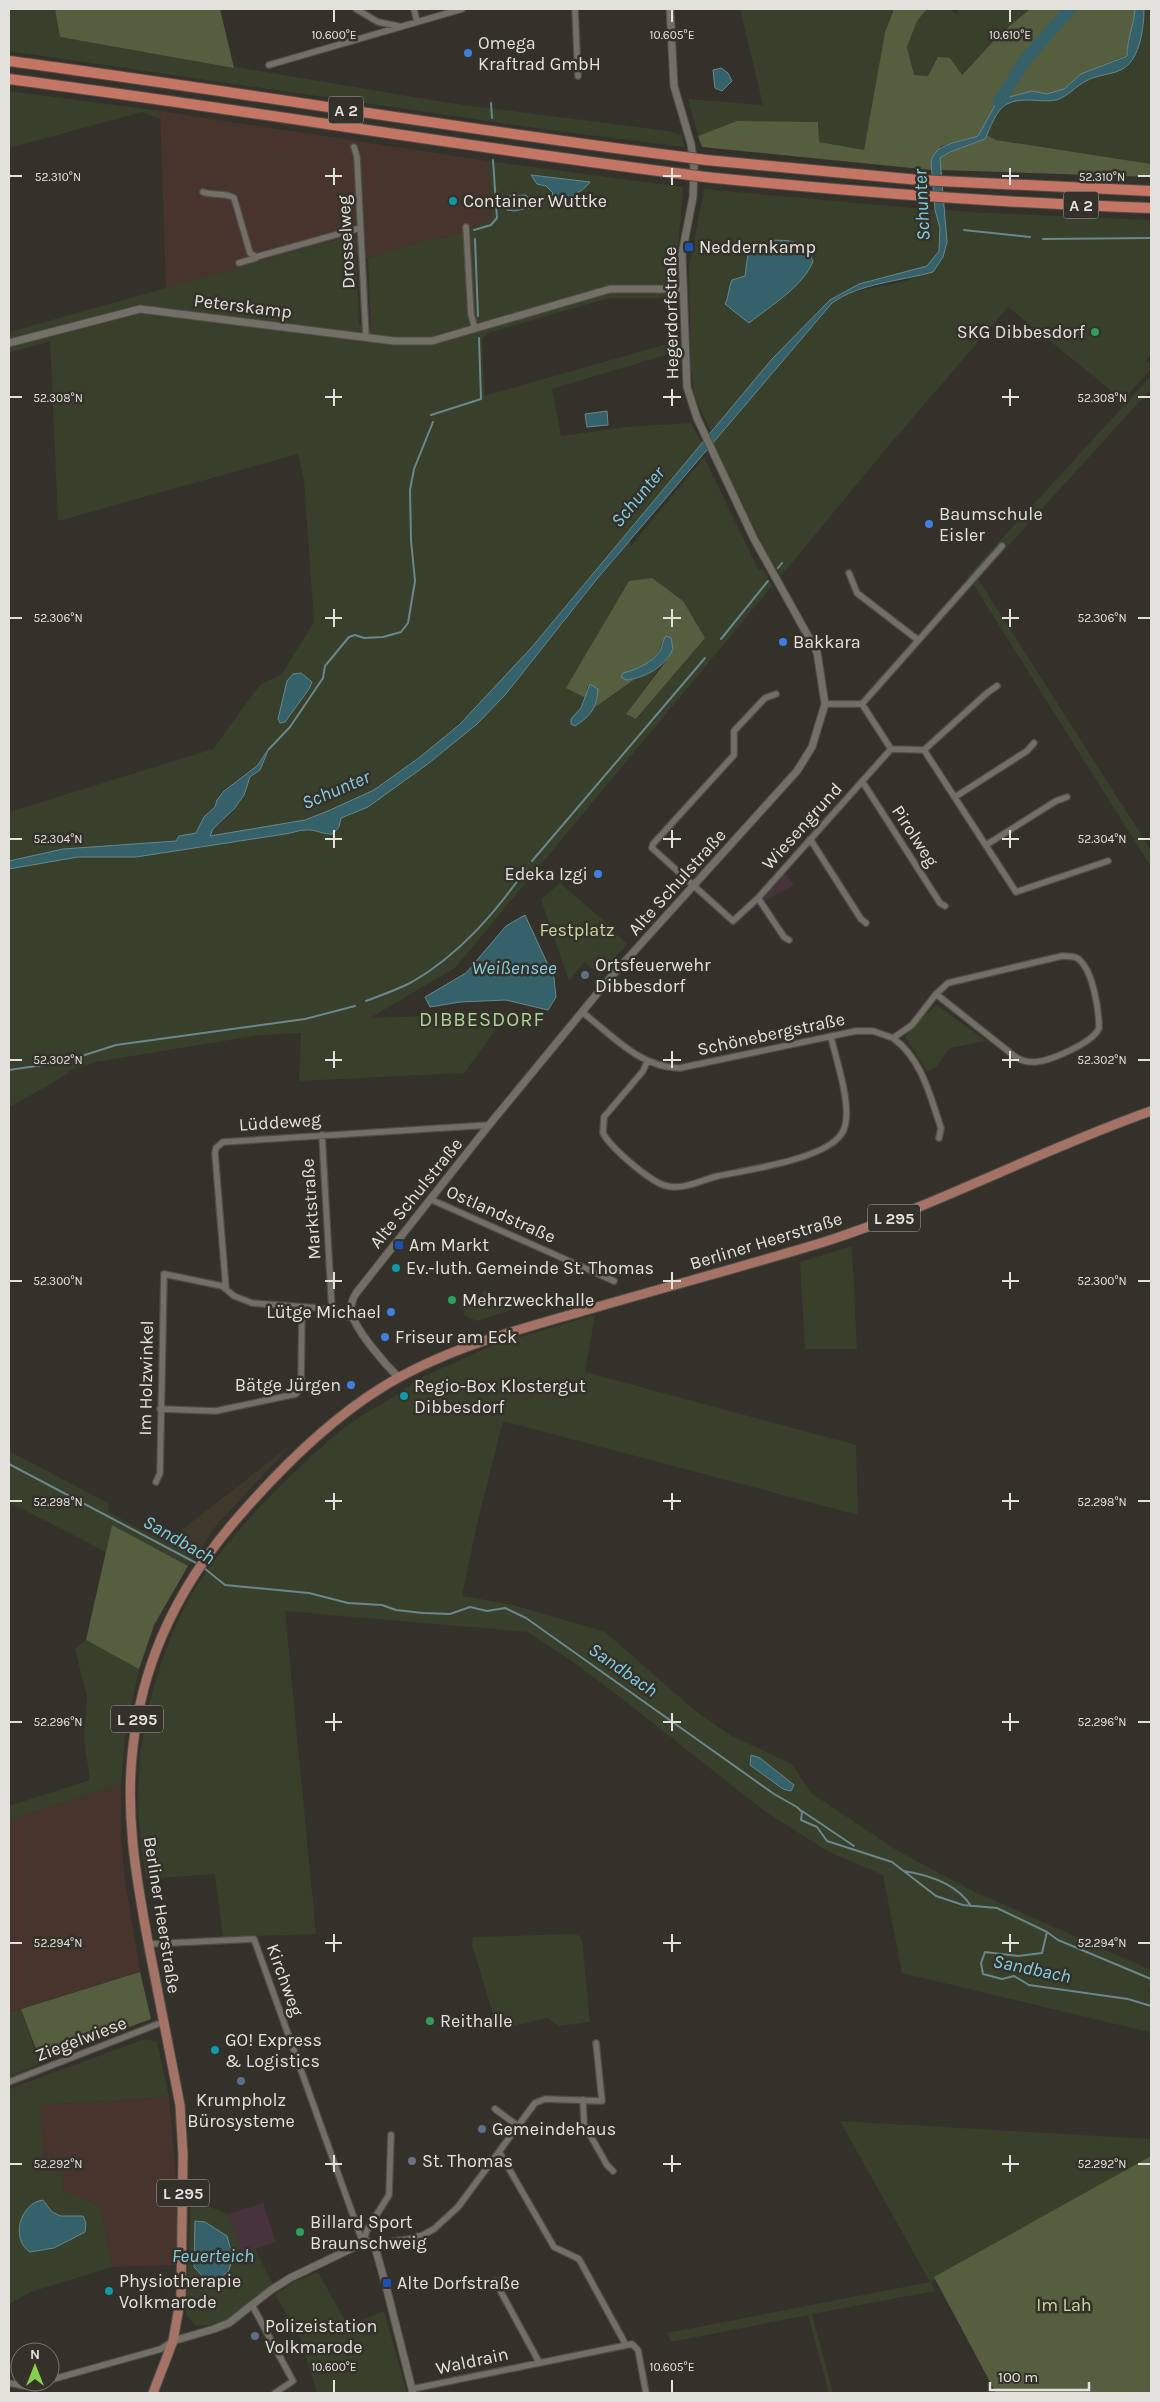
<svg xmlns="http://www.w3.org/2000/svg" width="1160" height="2402" font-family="Karla,sans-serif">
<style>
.commercial{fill:#47342c}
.built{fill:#3f392c}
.education{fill:#46333b}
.green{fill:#383f2b;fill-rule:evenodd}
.forest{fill:#555f3f}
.water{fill:#35616a;stroke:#69878c}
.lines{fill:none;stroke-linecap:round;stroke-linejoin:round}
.stream{stroke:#69878c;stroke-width:2}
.river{stroke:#35616a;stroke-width:12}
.minor-casing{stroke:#504d47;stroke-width:8}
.tertiary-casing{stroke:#504d47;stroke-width:9}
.primary-casing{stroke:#504d47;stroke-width:11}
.motorway-casing{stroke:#504d47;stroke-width:12}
.minor{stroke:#726f66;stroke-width:5.5}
.tertiary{stroke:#726f66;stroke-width:7}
.primary{stroke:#a47365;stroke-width:9}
.motorway{stroke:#c57564;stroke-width:10}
.motorway-bridge-casing{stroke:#504d47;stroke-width:12;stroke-linecap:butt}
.motorway-bridge{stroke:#c57564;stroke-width:10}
.ticks{fill:none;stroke:#e3e1dc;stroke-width:2}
.shop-dot{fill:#3f7fe0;stroke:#34312a;stroke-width:2}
.culture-dot{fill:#0f9aa8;stroke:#34312a;stroke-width:2}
.transit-dot{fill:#1a4fb4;stroke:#34312a;stroke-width:2}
.leisure-dot{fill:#2e9e5b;stroke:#34312a;stroke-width:2}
.service-dot{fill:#5c6f8a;stroke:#34312a;stroke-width:2}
.worship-dot{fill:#6b7280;stroke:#34312a;stroke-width:2}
.labels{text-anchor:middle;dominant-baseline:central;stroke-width:5;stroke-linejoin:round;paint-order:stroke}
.shield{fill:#34312a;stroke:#aeaca7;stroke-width:1}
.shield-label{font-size:16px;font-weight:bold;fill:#e3e1dc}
.poi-label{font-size:18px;fill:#e3e1dc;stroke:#34312a;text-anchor:start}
.street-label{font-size:18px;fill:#e3e1dc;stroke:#34312a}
.park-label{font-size:18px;fill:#c6d99e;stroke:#34312a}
.water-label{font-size:19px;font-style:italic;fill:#80cee0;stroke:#34312a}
.quarter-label{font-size:20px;letter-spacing:1px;fill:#aad492;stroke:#34312a}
.ticks-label{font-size:12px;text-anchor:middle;fill:#e3e1dc;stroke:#34312a;stroke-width:5;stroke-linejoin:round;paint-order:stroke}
</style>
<rect width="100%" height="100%" fill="#34312a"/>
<!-- commercial -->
<path class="commercial" d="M160,111L488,161L492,219L463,232L435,240V237L368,258L356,259V240L351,236L166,289Z
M121,1784V1836L125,1881L140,1972L9,2012V1820Z
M169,2097L178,2201L177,2265L112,2267L100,2206L63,2190L45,2172L40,2105Z"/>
<!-- built -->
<path class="built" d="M292,1444L215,1527L197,1553L166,1542Z"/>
<!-- education -->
<path class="education" d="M785,873L794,885L764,901L762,898Z
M263,2203L276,2242L242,2253L228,2214Z"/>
<!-- green -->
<path class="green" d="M9,9H55L60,37L449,103L668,131L681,135L685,147L549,130L9,51Z
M740,9H894L885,32L864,150L819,142L818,122L737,121L698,136L688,99L763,105Z
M927,9H948L957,14L958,9H1030L1001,33L961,75L950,58L929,76L914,75L907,47L917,21Z
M1144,9H1151V164L996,140L987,135C991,126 997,108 1007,103C1023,96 1040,103 1056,100C1068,97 1076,85 1088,80C1099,74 1114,75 1124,68C1140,58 1144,27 1144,9Z
M9,91L160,111V119L142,112L9,148Z
M488,161L683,187C682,218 677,247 674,278L671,282L672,304L664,298H609L488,333L482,339L484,396L674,342L679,351L552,389L561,436L626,427L691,423L702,443L532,647L483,702L420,757L374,790L328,811L305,820L209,836C215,825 227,820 234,810C245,795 244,781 260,770L258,765C242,776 220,788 215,807L209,812L196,833L179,836L176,841L63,849L9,861V812L213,749L260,685L282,674L314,622L304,480L298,454L58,521L50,341L9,353V332L351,236L356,240L359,325L371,329L368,258L435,237L436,240L463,232L492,219Z
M704,189L935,210L940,228L939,251L927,266L859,284L830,300L772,359L711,432L695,397L691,370L689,268Z
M943,209L969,212L1151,220V354L1146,361L1151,365V369L1123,400L1008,307L885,450L781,576L767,555L713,441L832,303C858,285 890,289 918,276C927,272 935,263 943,257L946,222Z
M1151,376V389L978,579L1151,850V867L968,576Z
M704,457L759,571L763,569L772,586L455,968L370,1018L508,1013L464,1073L299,1081L301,1033L260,1035L95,1062L72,1070L51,1084L9,1107V869L78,857H136L285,834C300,831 313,827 327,835L339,827L341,818L368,807L429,763L477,724L505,695L630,540L631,546ZM704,638L637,719L626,714L673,649Z
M560,883L611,927L593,950L611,929L627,944L600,975L584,962L569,981L541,900Z
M937,1005L986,1041L950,1048L935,1068L927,1071L905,1037C908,1032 934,1006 937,1005Z
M852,1246L857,1349H805L800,1262Z
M484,1290L523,1306L477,1321L463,1315L465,1310L460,1308L463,1299L477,1305Z
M595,1315L585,1372L856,1445L858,1515L503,1421L477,1524L462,1596L510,1604L605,1632L698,1713L730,1735L792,1764L811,1793L898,1851L975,1892L1151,1970V1990H1148L1151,1997V2049L1149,2032L902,1973L883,1875L827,1851L763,1810L625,1701L572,1661L527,1632L285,1611L316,1934L223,1937L215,1874L146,1879C141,1844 136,1809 139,1774C142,1717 160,1654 187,1603C218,1544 288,1475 340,1431C364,1411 394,1400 418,1379L496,1344Z
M9,1451L108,1503L109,1513L166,1542L197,1553L188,1566L112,1525L106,1552L9,1502Z
M86,1640L139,1669L125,1735L121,1784L9,1820V1806L90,1780L84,1739L87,1697L75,1649Z
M574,1934L580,1936L582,1940L590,2022L559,2026L547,2018L498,2030L472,1945L473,1937Z
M21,2009L40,2064L9,2077V2012Z
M145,2039L157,2042L169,2097L40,2105L45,2172H62L63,2190L100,2206L112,2267L31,2292L9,2304V2089ZM48,2205L51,2212L61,2216H83L18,2233Z
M840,2121L1151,2139V2156L931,2282L935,2291L812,2314L833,2393H829L808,2315L671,2342L667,2333L930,2282Z
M191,2199L228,2214L242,2252L255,2249L273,2285C250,2304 226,2329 195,2325L186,2315Z
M318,2272L348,2326L384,2311L407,2393H317L301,2340L275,2294L296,2281Z"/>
<!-- forest -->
<path class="forest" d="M55,9H220L234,68L60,37Z
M894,9H927L917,21L907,47L914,75L928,76L938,57L950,58L962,75L1001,33L1030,9H1135C1134,25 1127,39 1127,55L1081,74L1064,89L1047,94L1032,91L998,100L978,136L941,146L931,162V170L702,147L698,136L737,121L818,122L819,142L864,150L885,32Z
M987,135L996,140L1151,164V177L941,170L940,158L950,152L985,139Z
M652,578L683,601L705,638L636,719L626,714L669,657L662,641C660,659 640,669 623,673L626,680L635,679L595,707L598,696L587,686L586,698L566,688L629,581Z
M112,1525L188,1566L154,1625L139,1669L86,1640Z
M140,1972L151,2019L40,2060L21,2009Z
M1151,2156V2393H996L934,2277Z"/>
<!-- water -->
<path class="water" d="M1135,9H1144C1144,27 1140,58 1124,68C1114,75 1099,74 1088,80C1076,85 1068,97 1056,100C1040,103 1022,96 1007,104C996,109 990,129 985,139L950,152L940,158L947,242L943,257L933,272C901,281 860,283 832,303L597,579L505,695L477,724L429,763L368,807L341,818L339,827L333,834C324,835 315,829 306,830C299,830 292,833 285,834L136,857H78L9,869V861L63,849L176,841L179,836L196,833L204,817L215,807L217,800L224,791L258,765L269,748L260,770L250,777L244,795L234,809L213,829L210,836L305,820L328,811L374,790L420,757L460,724L532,647L772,359L830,300L859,284L927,266L939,251L940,228L935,210L931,162C934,143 961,142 978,136L998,100L1032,91L1047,94L1064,89L1081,74L1127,56C1127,39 1134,25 1135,9Z
M721,68L728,73L732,81L722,91L715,88L713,70Z
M531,175L590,182C581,194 567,199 551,199L553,193L546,186L537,184Z
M526,195L531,201L529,208L515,211L507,210L505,205L509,196Z
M769,240C791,241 802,238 813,261C804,286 770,306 749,323L725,304C729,298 728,288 732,280L745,276L748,253L756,252L763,254L768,248Z
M607,411L608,425L587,427L585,414Z
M666,636L671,638L673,649C665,667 645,678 626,680L621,677L623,673C636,670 653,662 660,651C663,646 662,641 666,636Z
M301,673L312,682L309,689L285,722L280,723L278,719L287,681L293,674Z
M590,684L598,689C597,707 591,716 575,726L571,724V719L581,708Z
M525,915L554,978L556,997L548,1010L506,1000L460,1002L430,1007L425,997L466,973L506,926Z
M751,1755L760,1758L794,1785L791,1791L783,1789L750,1765Z
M43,2200L52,2212L61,2216H83L86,2223L85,2232L54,2248L30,2252C10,2239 20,2203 43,2200Z
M195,2221L205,2222L227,2236L233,2258L228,2272L217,2279L206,2280L194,2267Z"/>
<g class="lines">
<!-- stream -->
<path class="stream" d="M491,103L492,118
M474,230L491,225L497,218L493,160
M964,230L1030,237
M475,239L478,316
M1043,239L1151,238
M431,415L481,399L479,338
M778,568L782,563
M721,639L768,581
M269,749L290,727L323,678L325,666L349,637L355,635L364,638L383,637L401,632L408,623L415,581L411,540L410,490L414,469L433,422
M532,861L705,658
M366,1001C381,995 397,990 412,982C459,955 495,913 526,869
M69,1060L116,1045L305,1019L355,1006
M9,1070L57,1063
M9,1464L198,1564
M204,1568L225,1585L309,1593L348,1603L382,1605L396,1610L423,1613L450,1614L470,1607L487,1611L505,1608L526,1618L774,1794L797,1807L802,1812L801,1820L817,1827L827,1841L892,1862L936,1896L963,1905L997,1908L1047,1932L1042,1953L1018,1956L985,1952L981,1963L983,1974L1002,1979L1014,1976L1029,1985L1128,1999L1151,2006
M802,1811L854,1846
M904,1871C929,1875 957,1884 971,1906
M1047,1932L1058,1940L1151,1979"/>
<!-- river -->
<path class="river" d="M999,102L1025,60L1070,9"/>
<defs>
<path id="minor" d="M356,9L378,22L398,26
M414,9L417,22
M575,9L578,76
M269,65L462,9
M354,147L357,157L366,337
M203,192C213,196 226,192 234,198L250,253L256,257L360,228
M466,227L471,314L475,329
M239,263L256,258
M849,573L857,593L918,640
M776,694L765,698L734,731V755L653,844L652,848L733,921L758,898L891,749L862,704
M825,704H862L1002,546
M891,749L924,750L987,693L997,686
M924,750L1016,892L1108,861
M862,781L940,903L945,906
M955,797L1027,751L1034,743
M810,839L861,919L866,923
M986,845L1056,801L1067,797
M758,898L784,937L789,940
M582,1012C612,1035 640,1068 680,1068L856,1031H873L893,1038L912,1025L936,994L948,983L1062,956C1067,956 1073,956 1077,958C1093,968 1099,1011 1099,1028C1093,1043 1047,1063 1031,1062C1024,1062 1018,1059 1013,1055L936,994
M893,1038C922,1059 930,1096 941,1128L939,1138
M647,1062L643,1071L604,1117L603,1133C610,1147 651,1183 667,1186C685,1190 701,1180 718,1176C747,1170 827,1159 842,1133C855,1113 836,1060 831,1037
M322,1135L332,1311
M430,1199L614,1281
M226,1289L215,1153L216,1148L223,1142L489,1125
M160,1409L216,1411L296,1394L301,1387L302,1307
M156,1482L160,1473L164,1274L222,1286L234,1296L252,1303L319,1308L354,1319
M149,1944L254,1939L363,2243
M9,2082L163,2022
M583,2100L584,2124L607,2165L613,2171
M495,2109L518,2126
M500,2153L554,2247L579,2259L626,2345
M363,2243L367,2230L389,2195L391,2135
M373,2244L409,2239L423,2235L434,2229L458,2207L535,2103L545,2099L602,2101L596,2043
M495,2281L539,2362
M252,2305L293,2381L275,2393
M50,2380L161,2349L171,2342
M9,2383L24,2386L43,2382
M412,2389L632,2344L638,2350L646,2393"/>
<path id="tertiary" d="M9,343L140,309L394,341H432L610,289H682
M399,1378C386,1365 356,1331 352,1314C350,1306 352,1299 357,1292L489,1125L610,978L797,771L812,747L825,704L817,652L754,539L697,418L687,387L682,254L693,197L694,167L691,144L674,86L670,9
M173,2341L214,2329L229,2323L271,2290L290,2278L363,2243L369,2242L375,2247L386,2286L413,2393"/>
<path id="primary" d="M153,2393L173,2341L181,2296L183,2155L180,2105C170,2054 160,2003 150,1952C136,1879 123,1807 135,1732C147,1649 186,1576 241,1514C282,1467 328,1421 381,1388C444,1349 516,1330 587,1310C666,1287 745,1266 824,1242C936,1206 1040,1150 1151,1111"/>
<path id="motorway" d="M9,61C234,91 458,129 684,157
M9,79C234,108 458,146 683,174
M706,160L919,180L1151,191
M705,177C854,192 1002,203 1151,208"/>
</defs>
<!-- minor casing -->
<use href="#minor" class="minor-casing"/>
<!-- tertiary casing -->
<use href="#tertiary" class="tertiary-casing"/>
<!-- primary casing -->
<use href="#primary" class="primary-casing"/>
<!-- motorway casing -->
<use href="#motorway" class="motorway-casing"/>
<!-- minor -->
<use href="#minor" class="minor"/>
<!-- tertiary -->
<use href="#tertiary" class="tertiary"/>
<!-- primary -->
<use href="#primary" class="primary"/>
<!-- motorway -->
<use href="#motorway" class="motorway"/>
<defs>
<path id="motorway-bridge" d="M684,157L706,160
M683,174L705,177"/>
</defs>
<!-- motorway-bridge casing -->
<use href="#motorway-bridge" class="motorway-bridge-casing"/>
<!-- motorway-bridge -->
<use href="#motorway-bridge" class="motorway-bridge"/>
</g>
<!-- ticks -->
<path class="ticks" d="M334,10V22M672,10V22M1010,10V22M334,168V185M672,168V185M1010,168V185M10,176H22M325,176H342M663,176H681M1002,176H1019M1138,176H1150M334,389V406M672,389V406M1010,389V406M10,397H22M325,397H342M663,397H681M1002,397H1019M1138,397H1150M334,609V627M672,609V627M1010,609V627M10,618H22M325,618H342M663,618H681M1002,618H1019M1138,618H1150M334,830V848M672,830V848M1010,830V848M10,839H22M325,839H342M663,839H681M1002,839H1019M1138,839H1150M334,1051V1068M672,1051V1068M1010,1051V1068M10,1060H22M325,1060H342M663,1060H681M1002,1060H1019M1138,1060H1150M334,1272V1289M672,1272V1289M1010,1272V1289M10,1281H22M325,1281H342M663,1281H681M1002,1281H1019M1138,1281H1150M334,1493V1510M672,1493V1510M1010,1493V1510M10,1501H22M325,1501H342M663,1501H681M1002,1501H1019M1138,1501H1150M334,1713V1731M672,1713V1731M1010,1713V1731M10,1722H22M325,1722H342M663,1722H681M1002,1722H1019M1138,1722H1150M334,1934V1952M672,1934V1952M1010,1934V1952M10,1943H22M325,1943H342M663,1943H681M1002,1943H1019M1138,1943H1150M334,2155V2172M672,2155V2172M1010,2155V2172M10,2164H22M325,2164H342M663,2164H681M1002,2164H1019M1138,2164H1150M334,2380V2392M672,2380V2392"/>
<!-- markers -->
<g class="shop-dot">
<circle cx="468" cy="53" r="5"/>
<circle cx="929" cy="524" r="5"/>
<circle cx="783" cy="642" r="5"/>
<circle cx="598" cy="874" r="5"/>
<circle cx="391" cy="1312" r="5"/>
<circle cx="385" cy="1337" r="5"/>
<circle cx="351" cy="1385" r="5"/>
</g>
<g class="culture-dot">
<circle cx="453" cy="201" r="5"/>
<circle cx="396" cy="1268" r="5"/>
<circle cx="404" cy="1396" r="5"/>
<circle cx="215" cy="2050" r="5"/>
<circle cx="109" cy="2291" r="5"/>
</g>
<g class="transit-dot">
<rect x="684" y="242" width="10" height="10" rx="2.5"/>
<rect x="394" y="1240" width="10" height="10" rx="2.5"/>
<rect x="382" y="2278" width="10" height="10" rx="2.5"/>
</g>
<g class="leisure-dot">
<circle cx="1095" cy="332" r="5"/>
<circle cx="452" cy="1300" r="5"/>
<circle cx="430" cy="2021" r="5"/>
<circle cx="300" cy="2232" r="5"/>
</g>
<g class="service-dot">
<circle cx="585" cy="975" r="5"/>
<circle cx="241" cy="2081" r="5"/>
<circle cx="482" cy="2129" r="5"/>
<circle cx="255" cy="2336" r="5"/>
</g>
<circle class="worship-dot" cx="412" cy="2161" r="5"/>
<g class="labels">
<!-- shield labels -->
<g class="shield">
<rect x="328.5" y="96.5" width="35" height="27" rx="4"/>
<rect x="1063.5" y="191.5" width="35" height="27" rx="4"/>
<rect x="868" y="1204.5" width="52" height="27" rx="4"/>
<rect x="111" y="1705.5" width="52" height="27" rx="4"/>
<rect x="157" y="2179.5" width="52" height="27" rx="4"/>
</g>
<g class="shield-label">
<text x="346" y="110">A 2</text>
<text x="1081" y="205">A 2</text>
<text x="894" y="1218">L 295</text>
<text x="137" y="1719">L 295</text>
<text x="183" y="2193">L 295</text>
</g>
<!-- poi labels -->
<g class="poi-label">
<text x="478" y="43">Omega<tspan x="478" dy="21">Kraftrad GmbH</tspan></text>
<text x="463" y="201">Container Wuttke</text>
<text x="699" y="247">Neddernkamp</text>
<text x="1085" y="332" text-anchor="end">SKG Dibbesdorf</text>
<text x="939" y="514">Baumschule<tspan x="939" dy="21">Eisler</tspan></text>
<text x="793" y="642">Bakkara</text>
<text x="588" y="874" text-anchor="end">Edeka Izgi</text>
<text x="595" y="965">Ortsfeuerwehr<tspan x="595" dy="21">Dibbesdorf</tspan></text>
<text x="409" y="1245">Am Markt</text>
<text x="406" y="1268">Ev.-luth. Gemeinde St. Thomas</text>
<text x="462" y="1300">Mehrzweckhalle</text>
<text x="381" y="1312" text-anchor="end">Lütge Michael</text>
<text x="395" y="1337">Friseur am Eck</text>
<text x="341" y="1385" text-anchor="end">Bätge Jürgen</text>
<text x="414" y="1386">Regio-Box Klostergut<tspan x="414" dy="21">Dibbesdorf</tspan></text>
<text x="440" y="2021">Reithalle</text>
<text x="225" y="2040">GO! Express<tspan x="225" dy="21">&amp; Logistics</tspan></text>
<text x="241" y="2100" text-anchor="middle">Krumpholz<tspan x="241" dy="21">Bürosysteme</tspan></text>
<text x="492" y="2129">Gemeindehaus</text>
<text x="422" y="2161">St. Thomas</text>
<text x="310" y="2222">Billard Sport<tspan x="310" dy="21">Braunschweig</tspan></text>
<text x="119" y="2281">Physiotherapie<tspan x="119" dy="21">Volkmarode</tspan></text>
<text x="397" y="2283">Alte Dorfstraße</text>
<text x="265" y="2326">Polizeistation<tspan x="265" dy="21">Volkmarode</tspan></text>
</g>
<!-- street labels -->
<g class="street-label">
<text transform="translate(346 242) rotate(-93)">Drosselweg</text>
<text transform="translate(243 306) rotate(7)">Peterskamp</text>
<text transform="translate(671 313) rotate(-91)">Hegerdorfstraße</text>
<text transform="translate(802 826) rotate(-48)">Wiesengrund</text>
<text transform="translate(915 836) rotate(57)">Pirolweg</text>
<text transform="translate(677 882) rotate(-48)">Alte Schulstraße</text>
<text transform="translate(771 1034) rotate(-12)">Schönebergstraße</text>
<text transform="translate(280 1122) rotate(-4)">Lüddeweg</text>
<text transform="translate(416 1193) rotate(-51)">Alte Schulstraße</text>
<text transform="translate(311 1209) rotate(-94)">Marktstraße</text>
<text transform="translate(501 1214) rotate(24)">Ostlandstraße</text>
<text transform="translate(766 1241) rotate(-17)">Berliner Heerstraße</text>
<text transform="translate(146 1378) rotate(-89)">Im Holzwinkel</text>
<text transform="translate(162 1915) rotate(81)">Berliner Heerstraße</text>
<text transform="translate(285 1980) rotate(70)">Kirchweg</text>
<text transform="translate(81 2039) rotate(-21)">Ziegelwiese</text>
<text transform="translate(472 2361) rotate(-12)">Waldrain</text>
</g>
<!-- park labels -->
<g class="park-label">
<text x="577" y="930">Festplatz</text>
<text x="1064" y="2305">Im Lah</text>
</g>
<!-- water labels -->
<g class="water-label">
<text transform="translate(922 205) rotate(-93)">Schunter</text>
<text transform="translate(638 497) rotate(-50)">Schunter</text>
<text transform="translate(336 790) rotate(-23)">Schunter</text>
<text x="514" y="968">Weißensee</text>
<text transform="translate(179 1540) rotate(30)">Sandbach</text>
<text transform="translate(623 1670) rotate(35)">Sandbach</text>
<text transform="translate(1032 1969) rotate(12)">Sandbach</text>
<text x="213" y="2256">Feuerteich</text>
</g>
<!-- quarter labels -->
<g class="quarter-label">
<text x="482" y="1019">DIBBESDORF</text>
</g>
</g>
<g class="ticks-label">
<text x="334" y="39">10.600°E</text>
<text x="672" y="39">10.605°E</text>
<text x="1010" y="39">10.610°E</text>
<text x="58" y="181">52.310°N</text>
<text x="1102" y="181">52.310°N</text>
<text x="58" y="402">52.308°N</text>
<text x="1102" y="402">52.308°N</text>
<text x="58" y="622">52.306°N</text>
<text x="1102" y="622">52.306°N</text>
<text x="58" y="843">52.304°N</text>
<text x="1102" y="843">52.304°N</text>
<text x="58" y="1064">52.302°N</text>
<text x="1102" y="1064">52.302°N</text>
<text x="58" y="1285">52.300°N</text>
<text x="1102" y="1285">52.300°N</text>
<text x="58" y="1506">52.298°N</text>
<text x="1102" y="1506">52.298°N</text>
<text x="58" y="1726">52.296°N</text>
<text x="1102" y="1726">52.296°N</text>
<text x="58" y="1947">52.294°N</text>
<text x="1102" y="1947">52.294°N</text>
<text x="58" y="2168">52.292°N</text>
<text x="1102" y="2168">52.292°N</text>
<text x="334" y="2371">10.600°E</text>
<text x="672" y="2371">10.605°E</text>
</g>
<!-- border -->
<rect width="1160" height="2402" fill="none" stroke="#e3e1dc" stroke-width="20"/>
<!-- north arrow -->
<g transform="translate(35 2367)"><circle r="24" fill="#34312a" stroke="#7a7771"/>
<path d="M0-4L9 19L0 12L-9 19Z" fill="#85cf4d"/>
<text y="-8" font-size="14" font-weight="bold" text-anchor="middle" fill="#e3e1dc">N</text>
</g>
<!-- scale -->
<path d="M990 2382v8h99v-8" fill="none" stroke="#e3e1dc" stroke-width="2.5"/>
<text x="998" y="2382" font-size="15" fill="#e3e1dc" stroke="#34312a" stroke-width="4" paint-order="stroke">100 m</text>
</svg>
